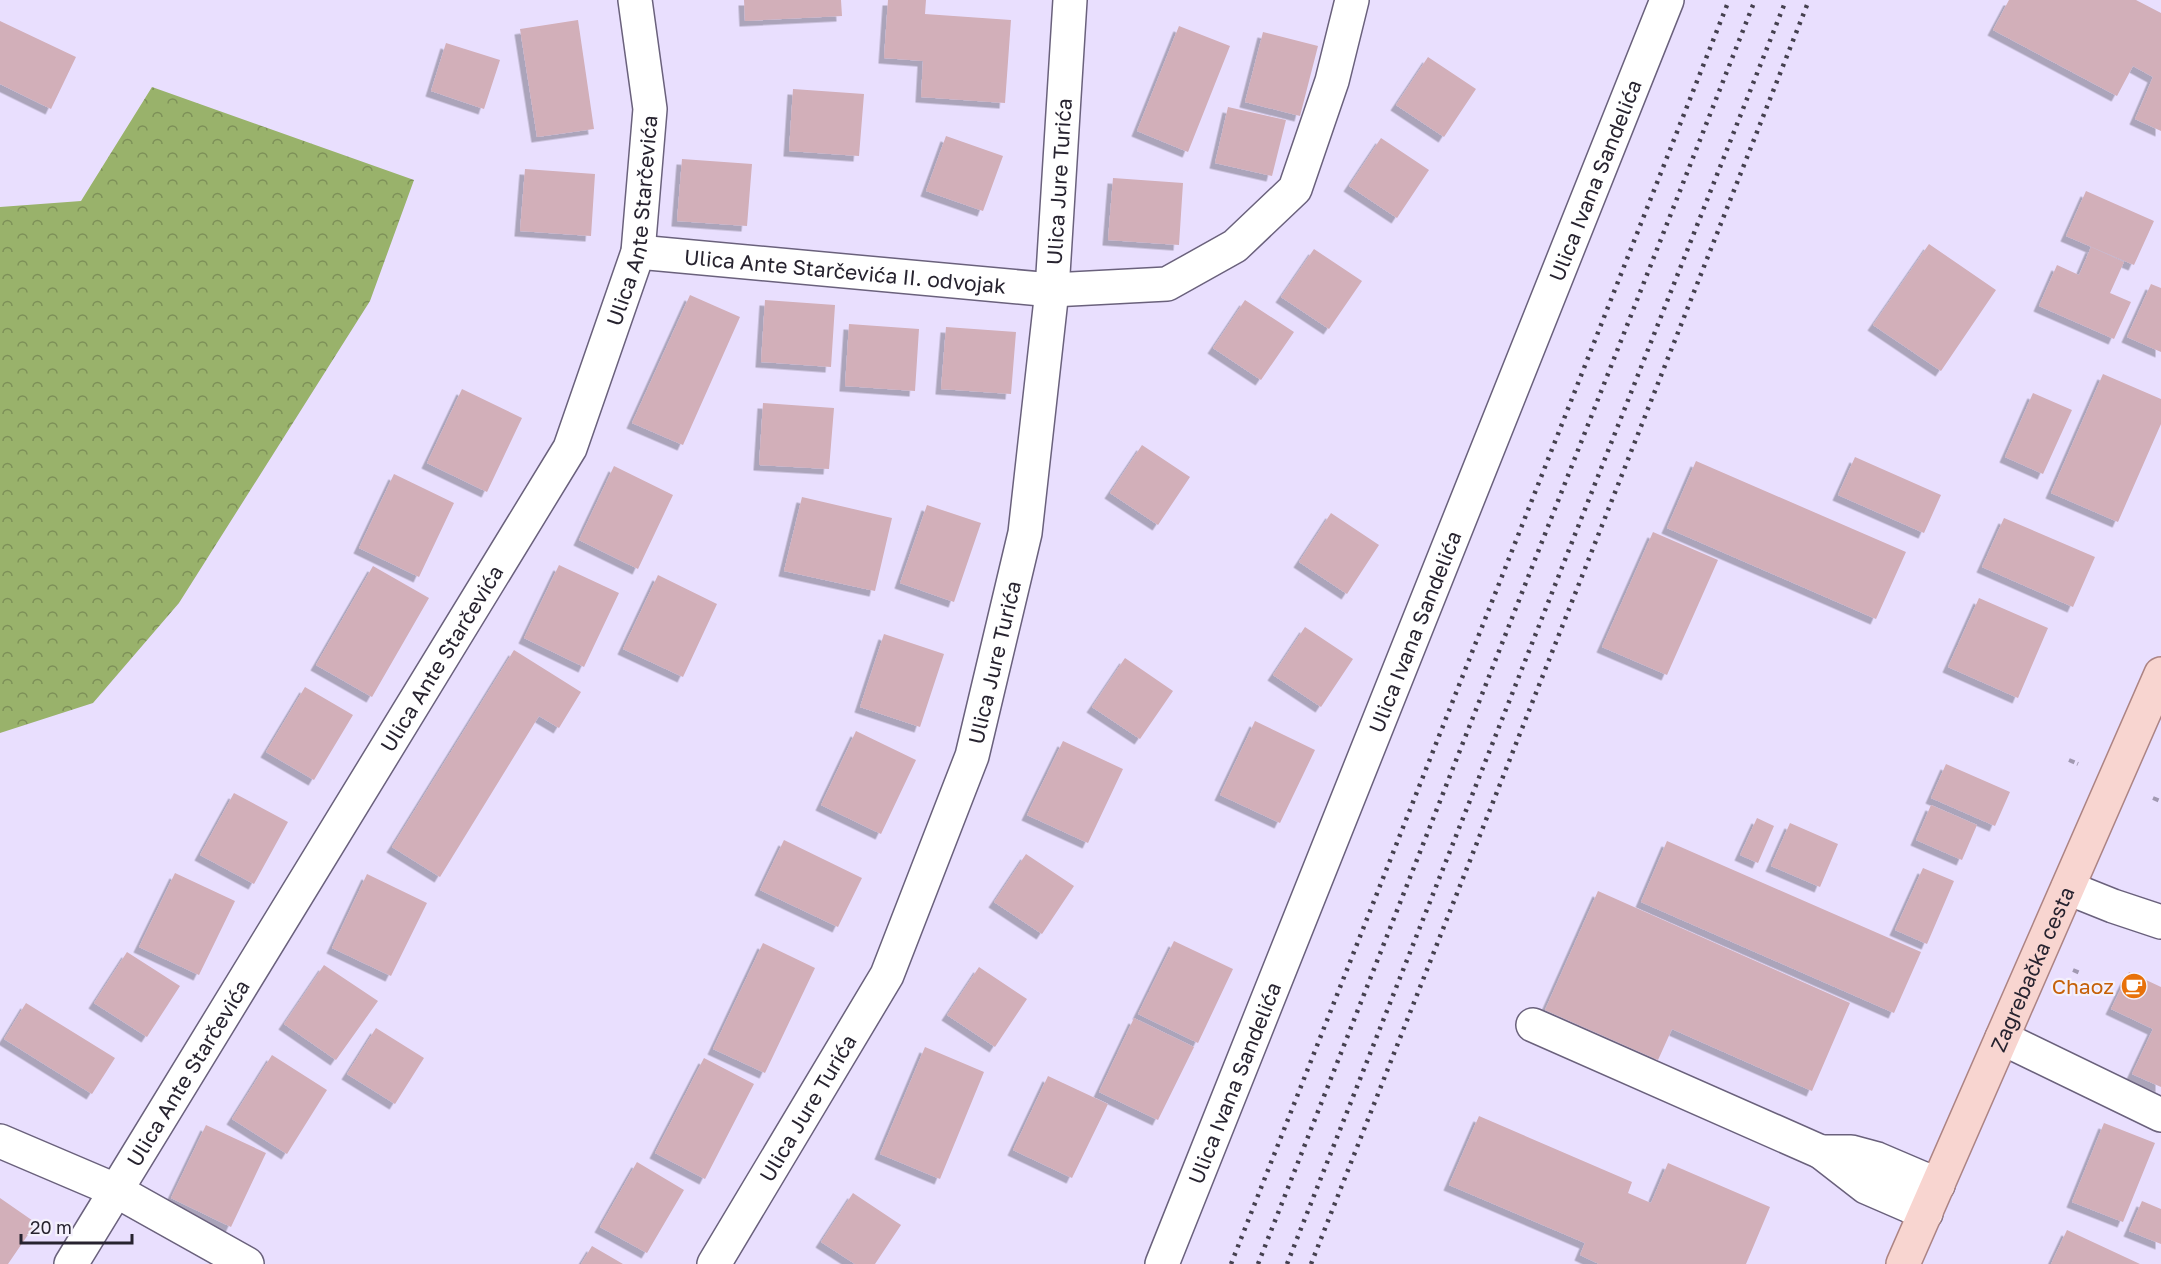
<svg xmlns="http://www.w3.org/2000/svg" width="2161" height="1264" font-family="'Golos Text',sans-serif">
<style>
.forest{fill:url(#forest-crowns)}
.building{fill:#d2afb9;filter:url(#shadow)}
.lines{fill:none;stroke-linecap:round;stroke-linejoin:round}
.minor-casing{stroke:#6a617c;stroke-width:36}
.major-casing{stroke:#ac8484;stroke-width:36}
.path{stroke:#a199b1;stroke-width:4;stroke-dasharray:6 3;stroke-linecap:butt}
.minor{stroke:#fff;stroke-width:33}
.major{stroke:#f8d5d0;stroke-width:33}
.rail{stroke:#45404f;stroke-width:4.5;stroke-dasharray:3 6;stroke-linecap:butt}
.labels{text-anchor:middle;dominant-baseline:central;stroke-width:4.5;stroke-linejoin:round;paint-order:stroke}
.street-label{font-size:21px;fill:#27232f;stroke:#f4f0fc}
.food-label{font-size:21px;fill:#c56008;stroke:#f4f0fc;text-anchor:end}
</style>
<defs>
<pattern id="forest-crowns" width="20" height="18" patternUnits="userSpaceOnUse" patternTransform="scale(1.5)"><rect width="20" height="18" fill="#99b26b"/><path d="M2 6a3 3 0 1 1 6 0M12 15a3 3 0 1 1 6 0" fill="none" stroke="#7d9058"/></pattern>
<filter id="shadow"><feDropShadow dx="-5.5" dy="5.5" stdDeviation="0" flood-color="#0004"/></filter>
</defs>
<rect width="100%" height="100%" fill="#e9dffe"/>
<!-- forest -->
<path class="forest" d="M152,87L414,180L370,301L179,603L93,703L0,733V207L81,201Z"/>
<!-- building -->
<path class="building" d="M744,0H841L842,16L745,21Z
M888,0H926L925,14L1011,20L1005,103L921,97L923,61L884,58Z
M2009,0H2136L2161,13V131L2135,119L2153,77L2133,66L2117,96L1993,30Z
M578,20L594,129L537,137L520,29Z
M0,21L76,57L51,109L0,84Z
M1179,26L1230,46L1188,152L1137,131Z
M1263,32L1318,46L1300,116L1245,102Z
M446,43L500,60L484,109L431,91Z
M1428,57L1476,89L1444,137L1396,105Z
M793,89L864,94L859,156L789,151Z
M1228,107L1286,120L1272,176L1215,163Z
M946,136L1003,156L983,211L926,191Z
M1381,138L1429,170L1397,218L1349,186Z
M682,159L752,164L747,226L677,221Z
M525,169L595,174L591,236L520,231Z
M1113,178L1183,183L1179,245L1108,240Z
M2086,191L2154,221L2134,265L2066,236Z
M1929,244L1996,290L1941,371L1873,325Z
M2091,247L2124,262L2110,293L2131,302L2114,339L2039,306L2057,265L2079,275Z
M1314,249L1362,281L1329,329L1281,297Z
M2151,284L2161,288V352L2127,337Z
M690,295L740,317L683,445L632,423Z
M765,300L835,305L831,367L761,362Z
M1245,300L1294,332L1261,380L1213,348Z
M849,324L919,329L915,391L845,386Z
M946,327L1016,332L1011,394L941,389Z
M2103,374L2161,399V424L2118,522L2051,493Z
M462,389L522,418L487,492L427,463Z
M2033,393L2072,410L2043,474L2005,457Z
M763,403L834,408L829,469L759,465Z
M1142,445L1190,477L1158,525L1110,493Z
M1855,457L1941,495L1924,533L1838,495Z
M1696,461L1906,552L1876,619L1667,528Z
M614,466L673,495L638,569L579,540Z
M394,474L454,503L419,577L359,548Z
M802,497L892,518L875,591L784,571Z
M927,505L981,523L954,602L900,583Z
M1331,513L1379,545L1347,594L1299,562Z
M2004,518L2095,557L2073,607L1982,567Z
M1653,532L1718,560L1667,675L1602,647Z
M559,565L619,593L584,667L524,638Z
M373,566L429,598L372,697L316,665Z
M658,575L717,604L683,677L623,649Z
M1979,598L2048,628L2018,698L1948,667Z
M1305,627L1353,659L1321,707L1273,675Z
M884,634L944,654L920,727L860,707Z
M514,650L581,692L559,728L539,716L440,877L392,847Z
M1125,658L1173,691L1140,739L1092,707Z
M305,687L353,715L314,780L266,752Z
M1255,721L1315,750L1280,823L1220,795Z
M856,731L916,760L881,834L821,805Z
M1063,741L1123,769L1088,843L1027,815Z
M1946,764L2010,792L1995,826L1931,798Z
M234,793L288,822L254,884L200,855Z
M1931,805L1977,825L1962,860L1916,840Z
M1757,818L1774,826L1758,863L1740,855Z
M1790,823L1838,844L1820,887L1771,866Z
M784,840L862,878L838,927L760,890Z
M1667,841L1921,952L1894,1013L1641,902Z
M1026,854L1074,886L1042,934L994,902Z
M1923,868L1954,881L1927,944L1895,930Z
M175,873L235,901L199,975L139,947Z
M367,874L427,903L391,976L332,948Z
M1598,891L1850,1003L1812,1091L1672,1029L1658,1060L1545,1010Z
M1174,941L1233,969L1198,1043L1138,1014Z
M763,943L815,968L765,1073L713,1049Z
M127,952L180,986L147,1037L94,1003Z
M324,965L378,1001L336,1060L284,1024Z
M979,967L1027,999L995,1047L947,1015Z
M2129,972L2161,987V1087L2132,1074L2153,1029L2111,1009Z
M26,1003L115,1058L92,1094L4,1039Z
M1134,1018L1194,1047L1158,1120L1099,1092Z
M376,1028L424,1058L395,1104L347,1074Z
M925,1047L984,1072L940,1179L880,1154Z
M272,1055L327,1090L287,1154L232,1119Z
M704,1058L754,1084L705,1179L655,1153Z
M1048,1076L1108,1104L1072,1178L1013,1150Z
M1479,1116L1632,1182L1628,1193L1651,1203L1668,1163L1770,1207L1746,1264H1599L1580,1255L1585,1243L1449,1185Z
M2104,1123L2155,1143L2123,1222L2072,1202Z
M206,1125L266,1153L231,1227L171,1198Z
M637,1162L684,1190L647,1253L600,1227Z
M853,1193L901,1225L875,1264H855L821,1242Z
M0,1198L36,1223L8,1264H0Z
M2142,1201L2161,1209V1244L2129,1231Z
M2067,1230L2140,1264H2051Z
M592,1246L623,1264H581Z"/>
<g class="lines">
<defs>
<g id="minor">
<path id="s1" d="M638,252L1052,290L1167,284L1235,246L1295,189L1332,81L1352,0"/>
<path d="M2068,888L2113,906L2161,922"/>
<path d="M1533,1025L1821,1152L1866,1187L1926,1213"/>
<path d="M2002,1038L2161,1115"/>
<path d="M0,1141L115,1190L247,1264"/>
<path d="M1821,1152H1851L1877,1159L1938,1185"/>
<path id="s2" d="M71,1264L570,448L638,252L650,109L635,0"/>
<path id="s3" d="M714,1264L887,975L972,756L1025,533L1052,290L1070,0"/>
<path id="s4" d="M1162,1264L1667,0"/>
</g>
<g id="major">
<path id="s5" d="M1903,1264L2161,674"/>
</g>
</defs>
<!-- minor casing -->
<use href="#minor" class="minor-casing"/>
<!-- major casing -->
<use href="#major" class="major-casing"/>
<!-- path -->
<path class="path" d="M2069,760L2078,764
M2153,798L2160,801
M2073,970L2080,973"/>
<!-- minor -->
<use href="#minor" class="minor"/>
<!-- major -->
<use href="#major" class="major"/>
<!-- rail -->
<path class="rail" d="M1231,1264L1729,0
M1258,1264L1755,0
M1287,1264L1786,0
M1311,1264L1809,0"/>
</g>
<!-- icons -->
<defs>
<symbol id="cafe-disc" viewBox="-11 -11 22 22"><circle r="9.5" fill="#e8710a" stroke="#f4f0fc"/><path d="M-5.5-4.5H6V0H3Q3 3.5 0 3.5H-2.5Q-5.5 3.5-5.5 0ZM3-3.2v2h1.7v-2ZM-6 4.5H4V6H-6Z" fill="#fff"/></symbol>
</defs>
<g fill-rule="evenodd">
<use href="#cafe-disc" x="2119" y="971" width="30" height="30"/>
</g>
<g class="labels">
<!-- street labels -->
<g class="street-label">
<text stroke="none"><textPath href="#s4" startOffset="1167">Ulica Ivana Sandelića</textPath></text>
<text stroke="none"><textPath href="#s3" startOffset="1154">Ulica Jure Turića</textPath></text>
<text stroke="none"><textPath href="#s2" startOffset="1194">Ulica Ante Starčevića</textPath></text>
<text stroke="none"><textPath href="#s1" startOffset="208">Ulica Ante Starčevića II. odvojak</textPath></text>
<text stroke="none"><textPath href="#s4" startOffset="681">Ulica Ivana Sandelića</textPath></text>
<text stroke="none"><textPath href="#s2" startOffset="710">Ulica Ante Starčevića</textPath></text>
<text stroke="none"><textPath href="#s3" startOffset="668">Ulica Jure Turića</textPath></text>
<text stroke="none"><textPath href="#s5" startOffset="322">Zagrebačka cesta</textPath></text>
<text stroke="none"><textPath href="#s2" startOffset="224">Ulica Ante Starčevića</textPath></text>
<text stroke="none"><textPath href="#s4" startOffset="195">Ulica Ivana Sandelića</textPath></text>
<text stroke="none"><textPath href="#s3" startOffset="182">Ulica Jure Turića</textPath></text>
</g>
<!-- food labels -->
<g class="food-label">
<text x="2114" y="986">Chaoz</text>
</g>
</g>
<!-- scale -->
<path d="M21 1234v9h111v-9" fill="none" stroke="#27232f" stroke-width="3"/>
<text x="30" y="1234" font-size="18" fill="#27232f" stroke="#f4f0fc" stroke-width="4.5" paint-order="stroke">20 m</text>
</svg>
